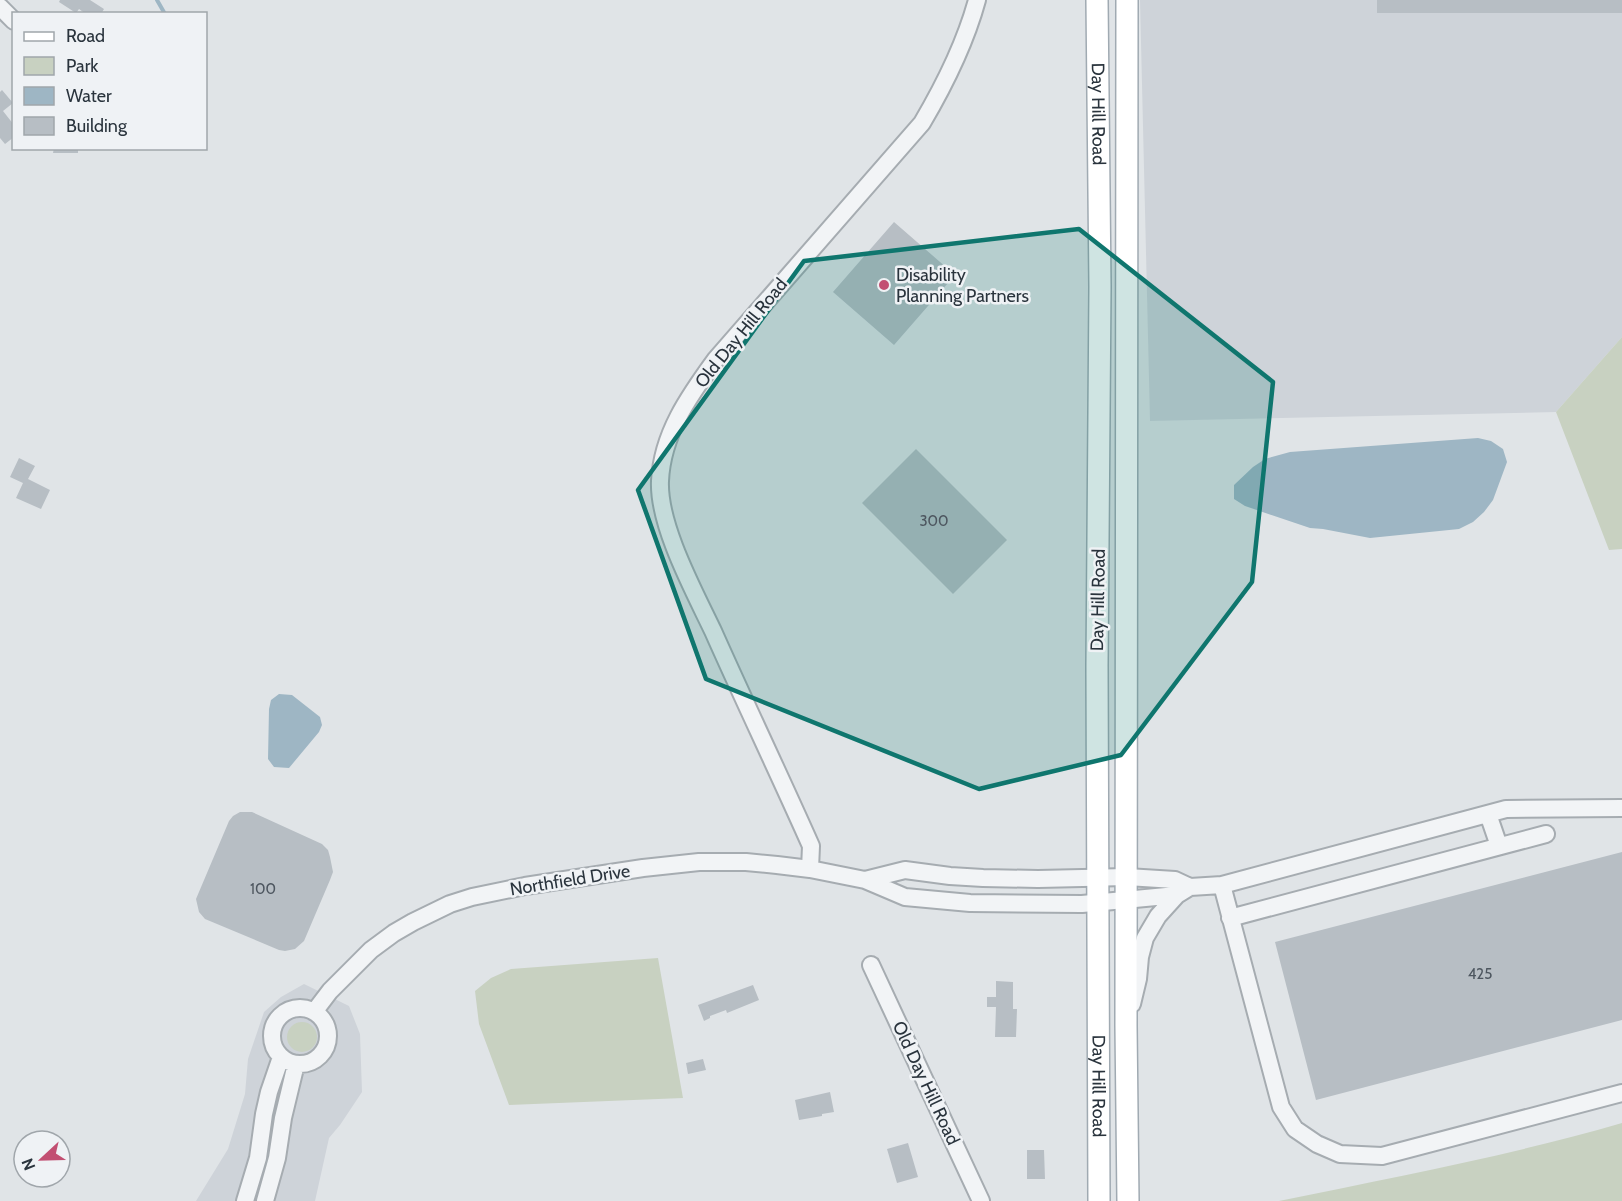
<svg xmlns="http://www.w3.org/2000/svg" width="1622" height="1201" font-family="Cabin,sans-serif">
<style>
.built{fill:#ced3d9}
.green{fill:#c8d1c1}
.water{fill:#9eb6c4}
.lines{fill:none;stroke-linecap:round;stroke-linejoin:round}
.stream{stroke:#9eb6c4;stroke-width:4}
.building{fill:#b7bec4}
.minor-casing{stroke:#a6acb1;stroke-width:20}
.major-casing{stroke:#a0aab2;stroke-width:24}
.path{stroke:#babec2;stroke-width:2;stroke-dasharray:4.5 4.5;stroke-linecap:butt}
.minor{stroke:#f2f4f6;stroke-width:16}
.major{stroke:#fff;stroke-width:21}
.marked{fill:#0f766e;fill-opacity:0.2;stroke:#0f766e;stroke-width:4.5;stroke-linejoin:round}
.poi-dot{fill:#c24f72;stroke:#eff2f5;stroke-width:2}
.labels{text-anchor:middle;dominant-baseline:central;stroke-width:5;stroke-linejoin:round;paint-order:stroke}
.number-label{font-size:15px;fill:#4d565f}
.street-label{font-size:18px;fill:#2a343d;stroke:#eff2f5}
.poi-label{font-size:18px;fill:#2a343d;stroke:#eff2f5;text-anchor:start}
</style>
<rect width="100%" height="100%" fill="#e0e4e7"/>
<!-- built -->
<path class="built" d="M1140,0H1622V337L1556,412L1150,421Z
M304,984L349,1006L360,1034L362,1092L340,1125L329,1138L315,1201H196L228,1149L245,1094L248,1059L264,1012L281,997Z"/>
<!-- green -->
<path class="green" d="M1622,337V549L1609,550L1556,412Z
M658,958L683,1098L509,1105L479,1024L475,991L491,978L511,969Z
M287 1037a15 15 0 1 1 30 0a15 15 0 1 1-30 0Z
M1622,1123V1201H1279C1394,1177 1509,1156 1622,1123Z"/>
<!-- water -->
<path class="water" d="M1478,438L1491,441L1503,449L1507,462L1493,500L1484,512L1473,522L1459,529L1370,538L1323,529L1310,528L1245,506L1234,499V485L1253,467L1265,459L1290,452Z
M279,694L292,695L320,717L322,725L319,732L289,768L274,767L268,759L269,709L271,700Z"/>
<g class="lines">
<!-- stream -->
<path class="stream" d="M157,0L165,14"/>
</g>
<!-- building -->
<path class="building" d="M60,0H90L104,9L101,14H86L79,9L76,13L59,2Z
M1377,0H1622V13H1377Z
M2,90L13,103L3,111L14,125V137L5,144L0,138V92Z
M54,148H78V153H53Z
M894,222L955,275L894,345L833,292Z
M916,449L1007,540L953,594L862,503Z
M19,458L35,466L28,479L50,490L41,509L16,498L23,483L10,477Z
M240,812H252L322,844L328,850L330,857L333,872L330,880L304,941L295,949L285,951L279,950L205,919L199,912L196,899L229,821L233,816Z
M1622,852V1020L1316,1100L1275,942Z
M996,981L1013,982V1009H1017L1016,1037H995L996,1007H987V997H996Z
M753,985L759,1000L727,1013L726,1010L710,1016V1018L704,1021L698,1005Z
M703,1059L706,1070L688,1074L686,1063Z
M830,1092L834,1112L822,1114V1116L799,1120L795,1100Z
M908,1143L918,1177L897,1183L887,1149Z
M1027,1150H1044L1045,1179H1027Z"/>
<g class="lines">
<defs>
<path id="minor" d="M0,7L14,21
M1488,814L1499,846
M810,869L811,846C779,774 745,703 713,631C694,591 658,525 660,481C662,434 689,396 716,359L922,123C945,84 965,44 977,0
M1222,885L1281,1107L1295,1129L1317,1144L1340,1154L1382,1156L1622,1093
M1190,887L1222,885L1506,809L1622,808
M1230,918L1546,834
M871,965L981,1201
M1132,1004L1138,979L1140,957L1145,938L1158,916L1177,895
M272 1036a28 28 0 1 1 56 0a28 28 0 1 1-56 0Z
M314,1012L330,991L371,950L394,933L413,922L450,904L472,897L525,886L643,868L699,862H746L777,865L810,869L865,880L905,897L970,903L1082,904L1177,895L1190,887L1175,880L1127,877L1038,879L983,878L950,876L905,870L865,880
M245,1201L258,1158L264,1114L269,1092L281,1057
M265,1201L277,1158L283,1118L296,1064"/>
<g id="major">
<path id="s1" d="M1097,0L1100,287L1097,666L1099,1201"/>
<path d="M1127,0L1126,1026L1128,1201"/>
</g>
</defs>
<!-- minor casing -->
<use href="#minor" class="minor-casing"/>
<!-- major casing -->
<use href="#major" class="major-casing"/>
<!-- path -->
<path class="path" d="M269,1050C265,1034 268,1015 284,1006C290,1003 297,1002 303,1001"/>
<!-- minor -->
<use href="#minor" class="minor"/>
<!-- major -->
<use href="#major" class="major"/>
</g>
<!-- marked area -->
<path class="marked" d="M1079,229L1273,382L1252,582L1121,755L979,789L706,679L638,490L804,261Z"/>
<!-- markers -->
<circle class="poi-dot" cx="884" cy="285" r="6"/>
<g class="labels">
<!-- number labels -->
<g class="number-label">
<text x="934" y="521">300</text>
<text x="263" y="889">100</text>
<text x="1480" y="974">425</text>
</g>
<!-- street labels -->
<g class="street-label">
<text stroke="none"><textPath href="#s1" startOffset="114">Day Hill Road</textPath></text>
<text transform="translate(741 333) rotate(-51)">Old Day Hill Road</text>
<text transform="translate(1098 600) rotate(-89)">Day Hill Road</text>
<text transform="translate(570 880) rotate(-9)">Northfield Drive</text>
<text transform="translate(926 1083) rotate(65)">Old Day Hill Road</text>
<text stroke="none"><textPath href="#s1" startOffset="1086">Day Hill Road</textPath></text>
</g>
<!-- poi labels -->
<g class="poi-label">
<text x="896" y="275">Disability<tspan x="896" dy="21">Planning Partners</tspan></text>
</g>
</g>
<!-- legend -->
<rect x="12" y="12" width="195" height="138" fill="#eff2f5" stroke="#a0a6ab" stroke-width="1.5"/>
<rect x="24" y="32" width="30" height="9" fill="#ffffff" stroke="#a0a6ab" stroke-width="1.5"/>
<text x="66" y="42" font-size="18" fill="#2a343d">Road</text>
<rect x="24" y="57" width="30" height="18" fill="#c8d1c1" stroke="#a0a6ab" stroke-width="1.5"/>
<text x="66" y="72" font-size="18" fill="#2a343d">Park</text>
<rect x="24" y="87" width="30" height="18" fill="#9eb6c4" stroke="#a0a6ab" stroke-width="1.5"/>
<text x="66" y="102" font-size="18" fill="#2a343d">Water</text>
<rect x="24" y="117" width="30" height="18" fill="#b7bec4" stroke="#a0a6ab" stroke-width="1.5"/>
<text x="66" y="132" font-size="18" fill="#2a343d">Building</text>
<!-- north arrow -->
<g transform="translate(42 1159) rotate(248)"><circle r="28" fill="#eff2f5" stroke="#a0a6ab" stroke-width="1.5"/>
<path d="M0-4.5L10 22L0 15L-10 22Z" fill="#c24f72"/>
<text y="-9" font-size="16" font-weight="bold" text-anchor="middle" fill="#2a343d">N</text>
</g>
</svg>
